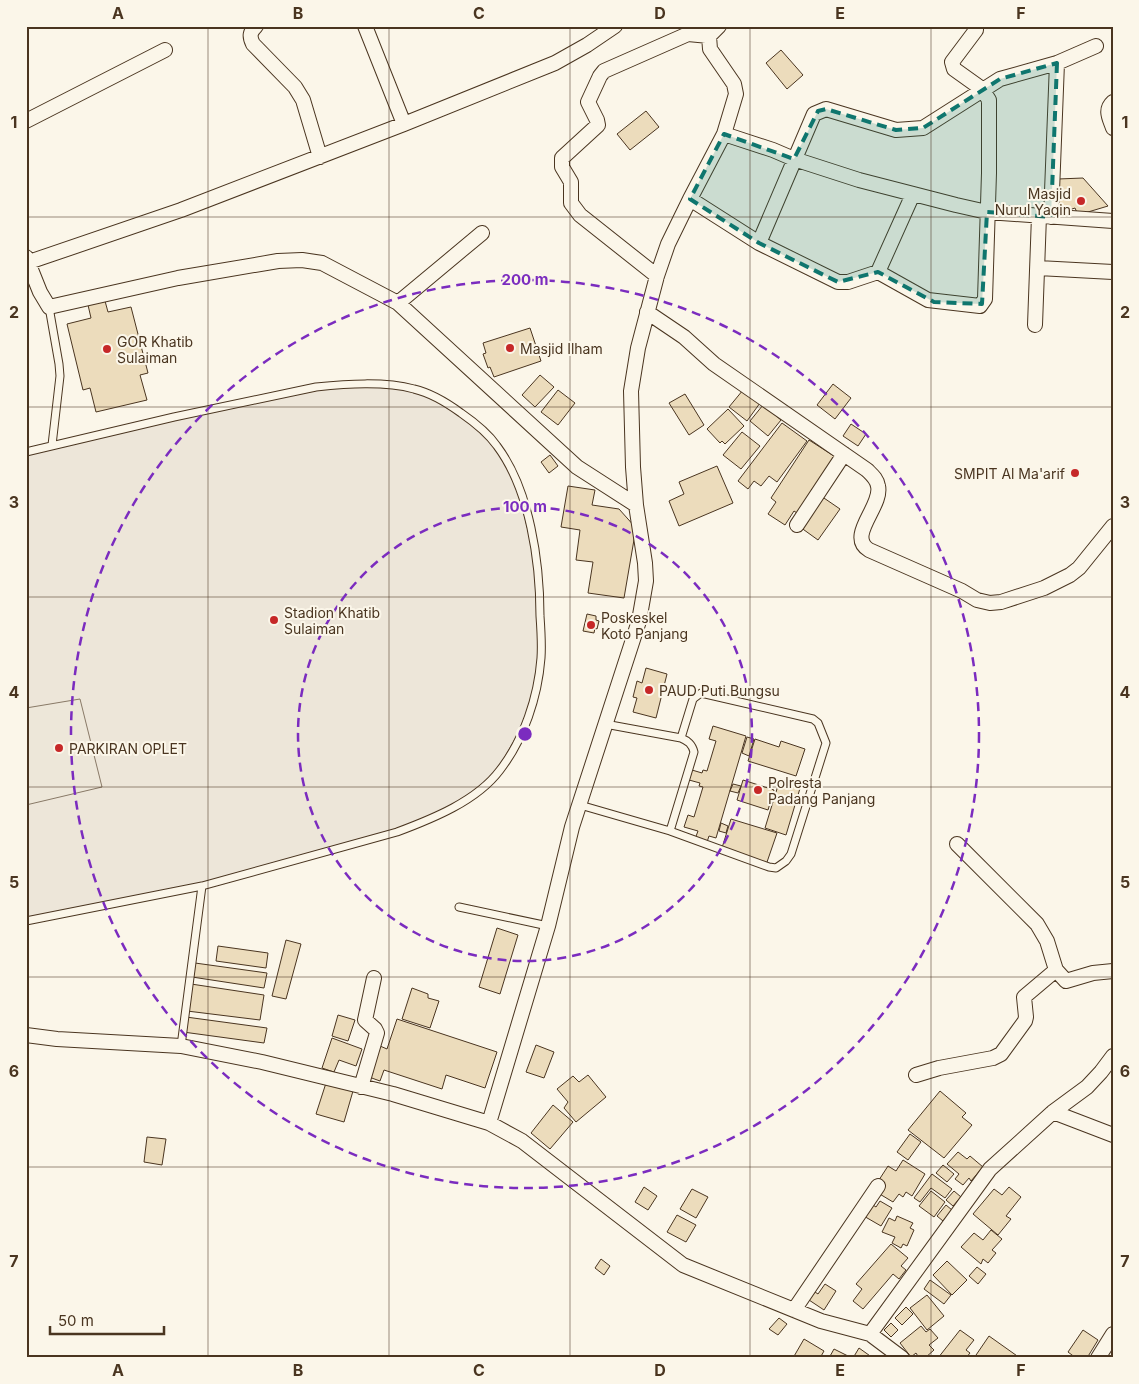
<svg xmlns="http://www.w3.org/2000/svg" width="1139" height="1384" font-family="Inter,sans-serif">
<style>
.green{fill:#ede6d9;stroke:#887966}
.parking{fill:#ede7d9;stroke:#887966}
.building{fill:#ecdcbc;stroke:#4a3520}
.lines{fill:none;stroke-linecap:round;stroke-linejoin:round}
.service-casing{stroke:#4a3520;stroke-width:9}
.minor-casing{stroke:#4a3520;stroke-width:16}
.service{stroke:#fbf6e9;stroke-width:7}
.minor{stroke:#fbf6e9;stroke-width:14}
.marked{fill:#0f766e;fill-opacity:0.2;stroke:#0f766e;stroke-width:4;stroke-dasharray:10 6;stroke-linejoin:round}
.grid{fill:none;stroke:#4a3520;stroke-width:1;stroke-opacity:0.55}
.ring{fill:none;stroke:#7b2cbf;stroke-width:2.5;stroke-dasharray:9 6}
.poi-dot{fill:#c62828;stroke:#fbf6e9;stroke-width:2}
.labels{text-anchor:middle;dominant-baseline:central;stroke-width:4;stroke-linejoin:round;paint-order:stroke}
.poi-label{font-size:14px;fill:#4a3520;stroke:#fbf6e9;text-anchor:start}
.centre{fill:#7b2cbf;stroke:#fbf6e9;stroke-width:2.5}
.ring-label{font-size:15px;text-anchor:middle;font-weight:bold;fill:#7b2cbf;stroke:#fbf6e9;stroke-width:4;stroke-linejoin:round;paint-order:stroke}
.neatline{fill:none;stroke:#4a3520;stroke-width:2}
.grid-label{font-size:16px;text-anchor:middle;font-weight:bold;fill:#4a3520}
</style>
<rect width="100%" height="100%" fill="#fbf6e9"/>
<!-- green -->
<path class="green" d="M340,386L390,388L412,390L425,395L451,408L491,441L509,469L521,502L534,555L538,600V656L537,675L524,723L498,769L473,793L447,808L397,830L201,884L26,918V454L174,419L316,389Z"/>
<!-- parking -->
<path class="parking" d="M80,699L102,787L26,805V708Z"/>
<!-- building -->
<path class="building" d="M781,50L803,75L787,89L766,63Z
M646,111L659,127L630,150L617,134Z
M1083,178L1108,206L1078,215L1075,208L1063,212L1056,196L1058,179Z
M105,301L108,312L131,307L148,373L140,375L147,400L96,412L90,388L83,390L67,324L91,318L88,305Z
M530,328L541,361L494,377L490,367L488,368L483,354L486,353L483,343Z
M540,375L554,387L535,407L522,395Z
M833,384L851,398L835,419L817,405Z
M558,390L575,403L558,425L541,412Z
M743,390L760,403L747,421L729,407Z
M685,394L704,425L689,435L669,403Z
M763,405L781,420L768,436L750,421Z
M728,409L744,426L725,444L722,441L720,443L707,429Z
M782,423L807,441L777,482L769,476L761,486L754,481L748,489L738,481Z
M851,424L866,434L858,446L843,436Z
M742,432L760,446L741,469L723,455Z
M809,440L837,458L800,515L794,511L785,525L768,514L776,502L771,498Z
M550,455L558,466L549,473L541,462Z
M717,466L733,503L679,526L669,501L684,494L679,482Z
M568,486L595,490L592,505L619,509L636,528L624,598L588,593L593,562L576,560L580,530L561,527Z
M821,496L840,509L818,540L800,527Z
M587,614L596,616V620L599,621L597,629L595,628L594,633L583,631Z
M646,668L667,674L656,718L633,712L637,698L633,697L637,681L642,683Z
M713,726L746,736L716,838L709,836L707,842L695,839L698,831L684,827L688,815L694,817L703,787L699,786L700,783L689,780L692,770L702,773L703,770L707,771L716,741L709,739Z
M747,737L754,739L749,756L742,753Z
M755,739L779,747L781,741L805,749L796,776L748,761Z
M780,779L801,785L786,835L765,828Z
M743,780L774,790L768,810L737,800Z
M733,784L741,786L738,793L730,791Z
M731,819L777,833L766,865L721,851Z
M721,823L728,826L726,833L719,831Z
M497,928L518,935L500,994L479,987Z
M286,940L301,944L286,999L272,996Z
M218,946L268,953L266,968L216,961Z
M195,963L267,973L264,988L192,977Z
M191,984L264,995L260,1020L187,1011Z
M412,988L428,994V998L439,1001L430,1028L402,1019Z
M338,1015L355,1020L348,1041L332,1036Z
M186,1017L267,1028L264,1043L183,1032Z
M397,1019L497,1052L485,1088L446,1075L442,1089L384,1070L380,1081L369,1077L380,1046L387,1049Z
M332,1038L362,1049L356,1066L339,1060L334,1072L322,1068Z
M536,1045L554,1052L544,1078L526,1072Z
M588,1075L606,1097L576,1122L564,1108L568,1102L557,1089L573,1076L579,1082Z
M326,1083L353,1091L344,1122L316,1114Z
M940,1091L966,1113L962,1117L972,1125L944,1158L908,1130Z
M553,1105L573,1122L550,1149L531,1133Z
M910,1134L921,1142L908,1160L897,1152Z
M147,1137L166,1139L162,1165L144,1162Z
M958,1152L967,1159L970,1156L983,1167L971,1181L969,1178L963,1185L955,1179L959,1174L947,1164Z
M903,1160L925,1174L912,1196L906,1192L903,1197L899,1194L893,1202L878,1193L877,1183L888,1166L896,1171Z
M943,1165L954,1174L947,1182L936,1173Z
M932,1174L952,1189L945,1198L931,1188L920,1202L914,1198Z
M644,1187L657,1196L648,1210L635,1202Z
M1009,1187L1021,1197L1006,1216L1011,1219L998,1235L973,1214L994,1189L1002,1195Z
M692,1189L708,1197L696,1218L680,1209Z
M931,1191L945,1202L934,1217L919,1206Z
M954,1191L961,1197L953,1206L946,1200Z
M880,1201L892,1208L881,1226L862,1215L870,1203L876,1207Z
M946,1205L952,1210L943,1221L937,1216Z
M677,1215L696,1225L686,1242L667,1232Z
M897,1216L913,1223L910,1228L914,1230L907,1246L903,1244L901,1248L892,1243L895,1237L882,1232L889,1218L895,1221Z
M991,1230L1002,1239L992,1250L996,1253L988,1263L983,1259L981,1264L961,1247L974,1233L983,1240Z
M891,1244L908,1258L901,1266L906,1270L899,1279L893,1274L863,1309L853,1301L862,1289L856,1284Z
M601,1259L610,1266L604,1275L595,1268Z
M947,1261L967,1280L952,1295L933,1275Z
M977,1267L986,1274L978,1284L969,1276Z
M930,1280L951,1295L944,1304L924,1289Z
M825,1284L836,1291L824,1310L809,1300L815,1292L818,1294Z
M927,1295L944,1316L927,1330L910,1308Z
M906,1307L913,1314L902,1325L895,1318Z
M779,1318L787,1324L778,1335L769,1329Z
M891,1323L898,1330L891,1337L884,1330Z
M921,1326L926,1332L930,1329L938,1338L929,1345L934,1350L925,1358H919L916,1353L911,1357L900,1343Z
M960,1330L974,1340L966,1350L970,1353L966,1358H938Z
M1083,1330L1098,1340L1087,1358H1076L1068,1352Z
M989,1336L1020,1358H974Z
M804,1339L824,1351L820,1358H793Z
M859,1348L873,1358H853Z
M834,1349L850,1357L849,1358H829Z"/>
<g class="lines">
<defs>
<path id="service" d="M49,307L59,364L60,376L52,445
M26,452L174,417L316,387C346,384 384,381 414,389C431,393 446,402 461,413C474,422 488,433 497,446C530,490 540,562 540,616C541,630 542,644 541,658C538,697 524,739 500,770C477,801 432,819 397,832L202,886L26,921
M605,724L681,738C688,741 692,744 694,752L670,831
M580,805L670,831L769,867L776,868L786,861L791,854L826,743L818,723L813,719L701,693L693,699L681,738
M459,907L548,926
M181,1046L202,886"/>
<path id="minor" d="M256,26C250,32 249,36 253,44L295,87L303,100L320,157
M365,26L404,124
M1113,102C1104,110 1110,119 1113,128
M26,121L165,50
M724,134L773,150L794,159L859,180L956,205L987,212L1113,221
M690,199L759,243L838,282H848L878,272L928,300L980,306L985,299L989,173V100L982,89L954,69L952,62L976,30V26
M1051,217L1057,63
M759,243L814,114L826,109L896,130L923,128L1000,79L1057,63L1096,46
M26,257L40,292L49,307L178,278L278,261L302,260L322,263L398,303L577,467L636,505
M26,263L181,210L404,124L555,63L587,45L615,26
M1038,268L1113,272
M878,272L913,194
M657,276L580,215L571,203V182L562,167V158L598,125L597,120L588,102L600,76L604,71L688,34L709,36
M398,303L482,233
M647,312L684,337L714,364L867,470C872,475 877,479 878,486C883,506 846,536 869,550L962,591L977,600L990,603L1001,602L1044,588L1070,575L1079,568L1113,526
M1035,325L1039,216
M797,525L844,454
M957,844L1037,924L1047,941L1056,970L1066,981L1093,973L1113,971
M26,1035L57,1039L181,1046L262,1062L393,1094L489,1123L522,1141L683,1265L821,1321L870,1334L902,1358
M916,1075L939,1068L993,1058L1001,1054L1025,1021L1026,1017L1024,997L1056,970
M361,1087L377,1033L375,1029L365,1020L374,978
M1053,1112L1113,1135
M489,1123L548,926L572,827L639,621L646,581L645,563L636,505L633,467L631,391L638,348L657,276L668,244L690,199L724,134L736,94L734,84L710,49L709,36L719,26
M794,1310L878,1186
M870,1334L990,1169L1053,1112L1087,1087L1101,1072L1113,1056
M1098,1358L1113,1334"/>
</defs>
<!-- service casing -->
<use href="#service" class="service-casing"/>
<!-- minor casing -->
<use href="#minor" class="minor-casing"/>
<!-- service -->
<use href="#service" class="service"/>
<!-- minor -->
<use href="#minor" class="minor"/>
</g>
<!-- marked area -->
<path class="marked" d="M1057,63L1051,217L987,212L982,304L934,302L878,272L838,282L759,243L690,199L724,134L794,159L818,111L826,109L896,130L923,128L1000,79Z"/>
<!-- grid -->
<path class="grid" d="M208,26V1358M389,26V1358M570,26V1358M750,26V1358M931,26V1358M26,217H1113M26,407H1113M26,597H1113M26,787H1113M26,977H1113M26,1167H1113"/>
<!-- distance rings -->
<g class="ring">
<circle cx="525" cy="734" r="227"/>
<circle cx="525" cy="734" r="454"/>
</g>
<!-- markers -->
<g class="poi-dot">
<circle cx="1081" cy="201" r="5"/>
<circle cx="510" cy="348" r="5"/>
<circle cx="107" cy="349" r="5"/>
<circle cx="1075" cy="473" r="5"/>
<circle cx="274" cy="620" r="5"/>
<circle cx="591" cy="625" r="5"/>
<circle cx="649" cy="690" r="5"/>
<circle cx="59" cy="748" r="5"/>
<circle cx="758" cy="790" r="5"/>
</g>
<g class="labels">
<!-- poi labels -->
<g class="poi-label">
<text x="1071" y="193" text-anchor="end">Masjid<tspan x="1071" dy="16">Nurul Yaqin</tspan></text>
<text x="117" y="341">GOR Khatib<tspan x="117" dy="16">Sulaiman</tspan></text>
<text x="520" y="348">Masjid Ilham</text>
<text x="1065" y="473" text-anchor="end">SMPIT Al Ma'arif</text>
<text x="284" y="612">Stadion Khatib<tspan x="284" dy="16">Sulaiman</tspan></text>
<text x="601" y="617">Poskeskel<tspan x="601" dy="16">Koto Panjang</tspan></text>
<text x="659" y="690">PAUD Puti Bungsu</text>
<text x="69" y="748">PARKIRAN OPLET</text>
<text x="768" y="782">Polresta<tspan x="768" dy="16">Padang Panjang</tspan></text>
</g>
</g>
<circle cx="525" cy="734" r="8" class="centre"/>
<g class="ring-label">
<text x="525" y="285">200 m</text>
<text x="525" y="512">100 m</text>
</g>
<!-- border -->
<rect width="1139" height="1384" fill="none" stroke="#fbf6e9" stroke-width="55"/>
<!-- scale -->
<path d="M50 1326v8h114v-8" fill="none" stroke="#4a3520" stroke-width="2.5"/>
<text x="58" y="1326" font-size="15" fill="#4a3520" stroke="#fbf6e9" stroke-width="4" paint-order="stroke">50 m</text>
<rect x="28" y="28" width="1084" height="1328" class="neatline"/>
<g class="grid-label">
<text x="118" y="19">A</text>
<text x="298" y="19">B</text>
<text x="479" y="19">C</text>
<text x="660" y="19">D</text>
<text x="840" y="19">E</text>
<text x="1021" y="19">F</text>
<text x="14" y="128">1</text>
<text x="1125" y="128">1</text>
<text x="14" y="318">2</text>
<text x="1125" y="318">2</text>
<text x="14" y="508">3</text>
<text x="1125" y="508">3</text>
<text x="14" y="698">4</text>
<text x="1125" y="698">4</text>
<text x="14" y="888">5</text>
<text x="1125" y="888">5</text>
<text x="14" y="1077">6</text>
<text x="1125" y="1077">6</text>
<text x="14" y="1267">7</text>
<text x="1125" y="1267">7</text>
<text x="118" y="1376">A</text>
<text x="298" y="1376">B</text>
<text x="479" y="1376">C</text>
<text x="660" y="1376">D</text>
<text x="840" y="1376">E</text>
<text x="1021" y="1376">F</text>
</g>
</svg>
